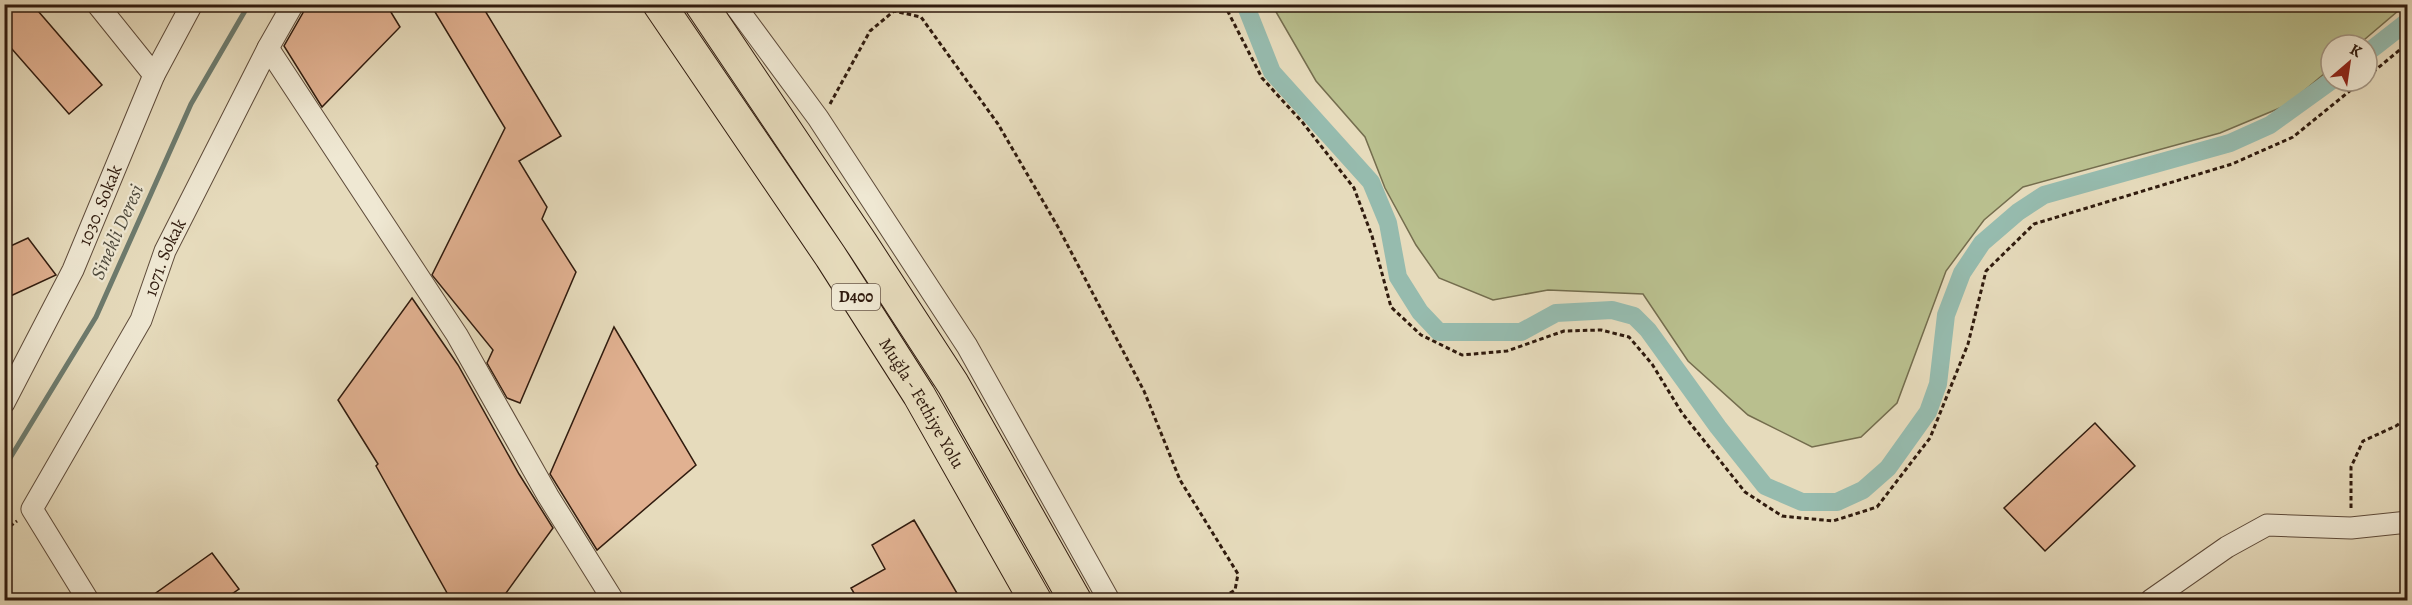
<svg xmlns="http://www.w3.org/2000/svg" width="2412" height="605" font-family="Alegreya,serif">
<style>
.green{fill:#b9bf8e;stroke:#746d4e;stroke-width:1.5}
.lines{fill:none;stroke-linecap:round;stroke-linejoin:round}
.stream{stroke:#6d7b6e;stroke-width:5}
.canal{stroke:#96bbae;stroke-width:18}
.building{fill:#e1b191;stroke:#301b0e;stroke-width:1.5}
.minor-casing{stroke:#5e4b3a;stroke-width:23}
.highway-casing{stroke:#301b0e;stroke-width:34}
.path{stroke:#301b0e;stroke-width:3;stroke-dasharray:4.5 3;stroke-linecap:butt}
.minor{stroke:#efe8d3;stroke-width:21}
.highway{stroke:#e6dbbc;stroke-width:32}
.labels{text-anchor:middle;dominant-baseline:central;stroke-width:4.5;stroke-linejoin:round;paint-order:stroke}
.shield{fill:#efe8d3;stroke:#695849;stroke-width:1.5}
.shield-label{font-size:16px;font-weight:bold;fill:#301b0e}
.street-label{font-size:18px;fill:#301b0e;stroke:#efe8d3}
.water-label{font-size:20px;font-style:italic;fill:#4f4b3e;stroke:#efe8d3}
</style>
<rect width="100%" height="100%" fill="#e6dbbc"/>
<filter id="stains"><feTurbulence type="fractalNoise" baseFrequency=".00333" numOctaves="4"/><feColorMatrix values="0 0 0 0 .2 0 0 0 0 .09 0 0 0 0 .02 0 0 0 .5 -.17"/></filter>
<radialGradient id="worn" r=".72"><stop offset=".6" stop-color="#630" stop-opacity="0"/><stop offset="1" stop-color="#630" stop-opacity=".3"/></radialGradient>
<!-- green -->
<path class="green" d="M1272,5H2405L2358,45H2331V68L2287,105L2220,133L2023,187L1984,220L1946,271L1897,403L1861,437L1812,447L1748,415L1688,361L1643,294L1548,290L1493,300L1439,278L1416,245L1385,188L1365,137L1316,81Z"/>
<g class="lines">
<!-- stream -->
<path class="stream" d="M4,468L96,317L191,104L249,4"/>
<!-- canal -->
<path class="canal" d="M1245,4L1272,72L1371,182L1388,223L1398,277L1420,312L1439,332H1521L1556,313L1612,310L1634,316L1648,330L1718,427L1765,486L1802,502H1837L1863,490L1888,468L1928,412L1938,384L1946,315L1962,273L1982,243L2018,212L2044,195L2230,143L2270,125L2331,81
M2367,53L2408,21"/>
</g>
<!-- building -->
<path class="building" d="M4,4H32L102,85L69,114L4,40Z
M308,4H386L400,27L322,107L284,46Z
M447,4H481L561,136L519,161L547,207L542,219L576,272L520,403L507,398L487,363L493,350L432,275L505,128L435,12Z
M28,238L56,275L4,299V249Z
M412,298L458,365L519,474L553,528L501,600H451L376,466L378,464L338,400Z
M614,327L696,465L597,550L550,474Z
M2095,423L2135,466L2045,551L2004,508Z
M914,520L961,600H858L851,588L885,569L872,545Z
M212,553L239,589L223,600H146Z"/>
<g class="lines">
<defs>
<g id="minor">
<path d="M97,4L154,75"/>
<path d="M734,4L818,118L967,346L1109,600"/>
<path d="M268,48L457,335L548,496L613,600"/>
<path id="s1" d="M4,403L73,270L154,75L192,4"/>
<path id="s2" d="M88,600L32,509L141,320L165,251L268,48L293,4"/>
<path d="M2151,600L2227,547L2267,525L2351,528L2408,522"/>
</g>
<g id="highway">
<path id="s3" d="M659,4L831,257L919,395L1035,600"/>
<path d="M701,4L862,244L953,384L1075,600"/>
</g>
</defs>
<!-- minor casing -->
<use href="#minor" class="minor-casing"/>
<!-- highway casing -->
<use href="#highway" class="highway-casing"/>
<!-- path -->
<path class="path" d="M1224,4L1262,78L1303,123L1354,188L1372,236L1391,307L1421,335L1462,355L1507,351L1564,331L1601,330L1629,337L1652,364L1682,413L1745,492L1782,516L1833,521L1877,507L1930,438L1968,344L1986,271L2034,224L2232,164L2293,137L2362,81
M2367,77L2408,43
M830,104L870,31L894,11L921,17L998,124L1058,227L1144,391L1180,480L1238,574L1235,590L1220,599L1188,600
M2351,508V467L2363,441L2396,426L2408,417
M4,531L17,521
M1127,596L1180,600"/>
<!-- minor -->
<use href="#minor" class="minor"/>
<!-- highway -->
<use href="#highway" class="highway"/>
</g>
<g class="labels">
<!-- shield labels -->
<rect class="shield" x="832" y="284" width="48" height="26" rx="4.5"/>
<g class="shield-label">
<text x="856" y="297">D400</text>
</g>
<!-- street labels -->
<g class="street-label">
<text stroke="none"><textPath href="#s1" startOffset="220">1030. Sokak</textPath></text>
<text stroke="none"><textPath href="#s2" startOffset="392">1071. Sokak</textPath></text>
<text stroke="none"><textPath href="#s3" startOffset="478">Muğla - Fethiye Yolu</textPath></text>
</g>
<!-- water labels -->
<g class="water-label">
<text transform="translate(117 232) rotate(-66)">Sinekli Deresi</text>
</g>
</g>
<!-- margin -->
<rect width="2412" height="605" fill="none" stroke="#e6dbbc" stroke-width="24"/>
<rect x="6" y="6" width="2400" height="593" fill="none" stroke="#301b0e" stroke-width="3"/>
<rect x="12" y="12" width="2388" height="581" fill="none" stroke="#301b0e" stroke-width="1.5"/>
<!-- north arrow -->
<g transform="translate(2349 63) rotate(29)"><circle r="28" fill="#efe8d3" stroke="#a39684" stroke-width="1.5"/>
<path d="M0-4.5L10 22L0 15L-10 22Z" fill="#8f2418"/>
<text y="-9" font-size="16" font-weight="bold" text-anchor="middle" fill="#301b0e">K</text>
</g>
<rect width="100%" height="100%" filter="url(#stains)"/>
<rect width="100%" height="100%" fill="url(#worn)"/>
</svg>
